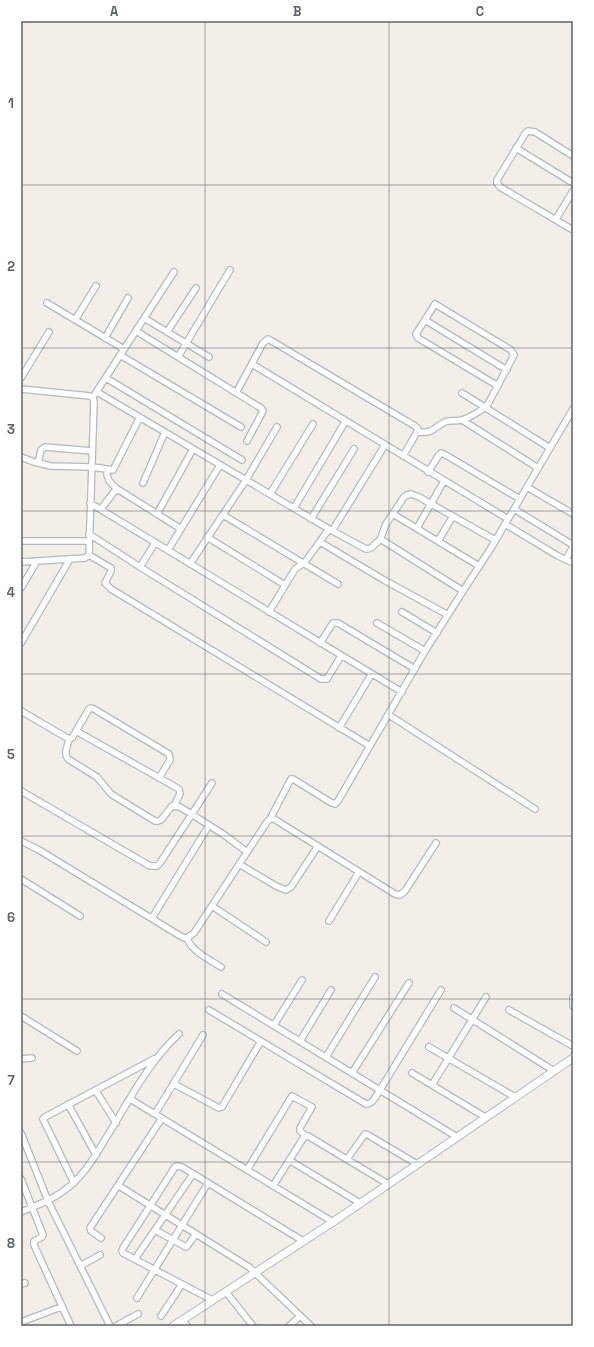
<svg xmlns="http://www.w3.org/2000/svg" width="594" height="1347" font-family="'Space Grotesk',sans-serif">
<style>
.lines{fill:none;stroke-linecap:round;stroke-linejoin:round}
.minor-casing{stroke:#b5b8bc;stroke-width:8}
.tertiary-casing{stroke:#b5b8bc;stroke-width:9}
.minor{stroke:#fff;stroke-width:5.5}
.tertiary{stroke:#fff;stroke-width:7}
.grid{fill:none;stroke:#5f6368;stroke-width:1;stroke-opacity:0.55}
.neatline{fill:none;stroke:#5f6368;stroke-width:1.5}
.grid-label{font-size:13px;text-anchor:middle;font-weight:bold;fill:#5f6368}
</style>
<rect width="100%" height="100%" fill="#f1efe8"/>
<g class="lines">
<defs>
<path id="minor" d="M516,148L573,183
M573,156L535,132L528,131L525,134L497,180V183L500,187L573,230
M556,219L573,191
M47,303L124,349
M144,318L209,357
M75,320L96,286
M425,320L507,370
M136,331L261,408L263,411L262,413L247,441
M167,332L196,288
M105,338L128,298
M120,355L241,427
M178,357L230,270
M252,364L508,519
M21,378L49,332
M106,378L242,460
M21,389L90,396L93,398L94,402L89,555L85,558L21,562
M97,392L329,529L366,549C374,550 375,540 382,540L463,591L425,651L338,801L335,804L330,802L293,779H291L270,819
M236,393L263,343L268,339L270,340L415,426L418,429L417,432L403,456
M462,393L550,448
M95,394L174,272
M462,420L538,468
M417,432C435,433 430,430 443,423C449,419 455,422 461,420C468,419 484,409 488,404L514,355L511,350L435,304L416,334L418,338L498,386
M21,457L34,462L51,466L92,467L113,470L140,417
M38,463L41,450L45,447L92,451
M107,470C106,480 111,483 118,490
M428,472L439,455L441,453L444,454L520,499
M143,483L165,432
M527,487L573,514
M270,494L313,424
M90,503L402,692
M294,508L345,422
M101,509L114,492L117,490H119L181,529
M514,509L573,545
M157,514L193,449
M393,514L479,566
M223,515L338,584
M311,519L354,449
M505,524L558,556L573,563
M417,528L444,481
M332,531L385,445
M89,534L140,567L321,679H327L341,656
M207,537L285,585
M380,540L386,524L404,497L407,495L411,494L419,497L495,540
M21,541H89
M438,541L453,516
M320,542L384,580L448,615
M168,550L220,465
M89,555L111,568V571L105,583L111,589L370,746
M566,559L573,547
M190,564L246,480L277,427
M140,567L155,543
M21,588L37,561
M463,591L491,548L573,409
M269,612L295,569L305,562L329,529
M402,612L437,633
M377,623L425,651
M21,643L70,559
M320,643L333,623H338L415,669
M21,711L69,739L72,738L89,709L91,708L94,709L169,754L170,760L159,778
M389,715L535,809
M339,728L371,675
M76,731L179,789L180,794L174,806
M69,739C68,747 63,752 68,759L97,777L111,794L155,821H158L161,820L172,806L180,807L223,834L247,852
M21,791L150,866H157L160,863L212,783
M21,841L39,850L182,937L187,938L194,933L267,822L270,819H274L395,894L400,895L405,891L436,843
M239,864L276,886L286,890L291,887L318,846
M21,879L80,916
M212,906L266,942
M152,918L209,825
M329,921L359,872
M187,938C191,951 210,960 221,967
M222,994L457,1137
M573,997V1006
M454,1008L554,1071
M209,1010L366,1104C373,1104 376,1096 380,1090L441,990
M509,1010L573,1046
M21,1016L77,1051
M274,1025L302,980
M300,1041L331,990
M429,1047L515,1097
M326,1057L375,977
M21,1059L32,1058
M352,1073L409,983
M412,1073L485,1117
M174,1084L219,1108L222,1107L261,1041
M432,1085L486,997
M96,1091L116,1123
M130,1099L333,1222
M68,1104L96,1155
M155,1114L203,1035
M21,1133L48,1201L110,1326
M347,1159L365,1134L368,1135L417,1164
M289,1160L360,1203
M247,1170L292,1096L312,1107L300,1128V1131L306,1136
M21,1179L43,1235L42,1237L34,1241V1245L71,1326
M74,1183L43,1119L45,1117L154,1059
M119,1186L249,1267L311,1326
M273,1186L304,1137L308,1136L388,1184
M21,1212C35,1206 50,1201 62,1192C82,1179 94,1158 106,1138C128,1103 148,1062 179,1034
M155,1230L186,1247L188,1245L196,1234
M101,1238L91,1231L90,1228L162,1118
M135,1259L193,1174
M80,1266L100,1255
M21,1284L25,1283
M226,1292L253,1326
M137,1298L208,1183
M212,1300L123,1253L122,1251L123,1248L175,1167L177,1166L182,1167L303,1241
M161,1316L182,1284
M183,1320L187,1326
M21,1322L61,1307
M116,1326L138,1314
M289,1326L300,1316"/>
<path id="tertiary" d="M173,1326L333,1222L573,1058"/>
</defs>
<!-- minor casing -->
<use href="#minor" class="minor-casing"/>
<!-- tertiary casing -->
<use href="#tertiary" class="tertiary-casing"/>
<!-- minor -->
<use href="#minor" class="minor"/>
<!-- tertiary -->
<use href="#tertiary" class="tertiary"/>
</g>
<!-- grid -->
<path class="grid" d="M205,21V1326M389,21V1326M21,185H573M21,348H573M21,511H573M21,674H573M21,836H573M21,999H573M21,1162H573"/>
<!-- border -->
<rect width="594" height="1347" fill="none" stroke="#ffffff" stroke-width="44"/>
<rect x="22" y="22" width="550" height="1303" class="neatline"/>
<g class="grid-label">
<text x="114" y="16">A</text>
<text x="297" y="16">B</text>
<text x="480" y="16">C</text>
<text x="11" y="108">1</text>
<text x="11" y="271">2</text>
<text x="11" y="434">3</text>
<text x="11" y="597">4</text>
<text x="11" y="759">5</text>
<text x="11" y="922">6</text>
<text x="11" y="1085">7</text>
<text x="11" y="1248">8</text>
</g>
</svg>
